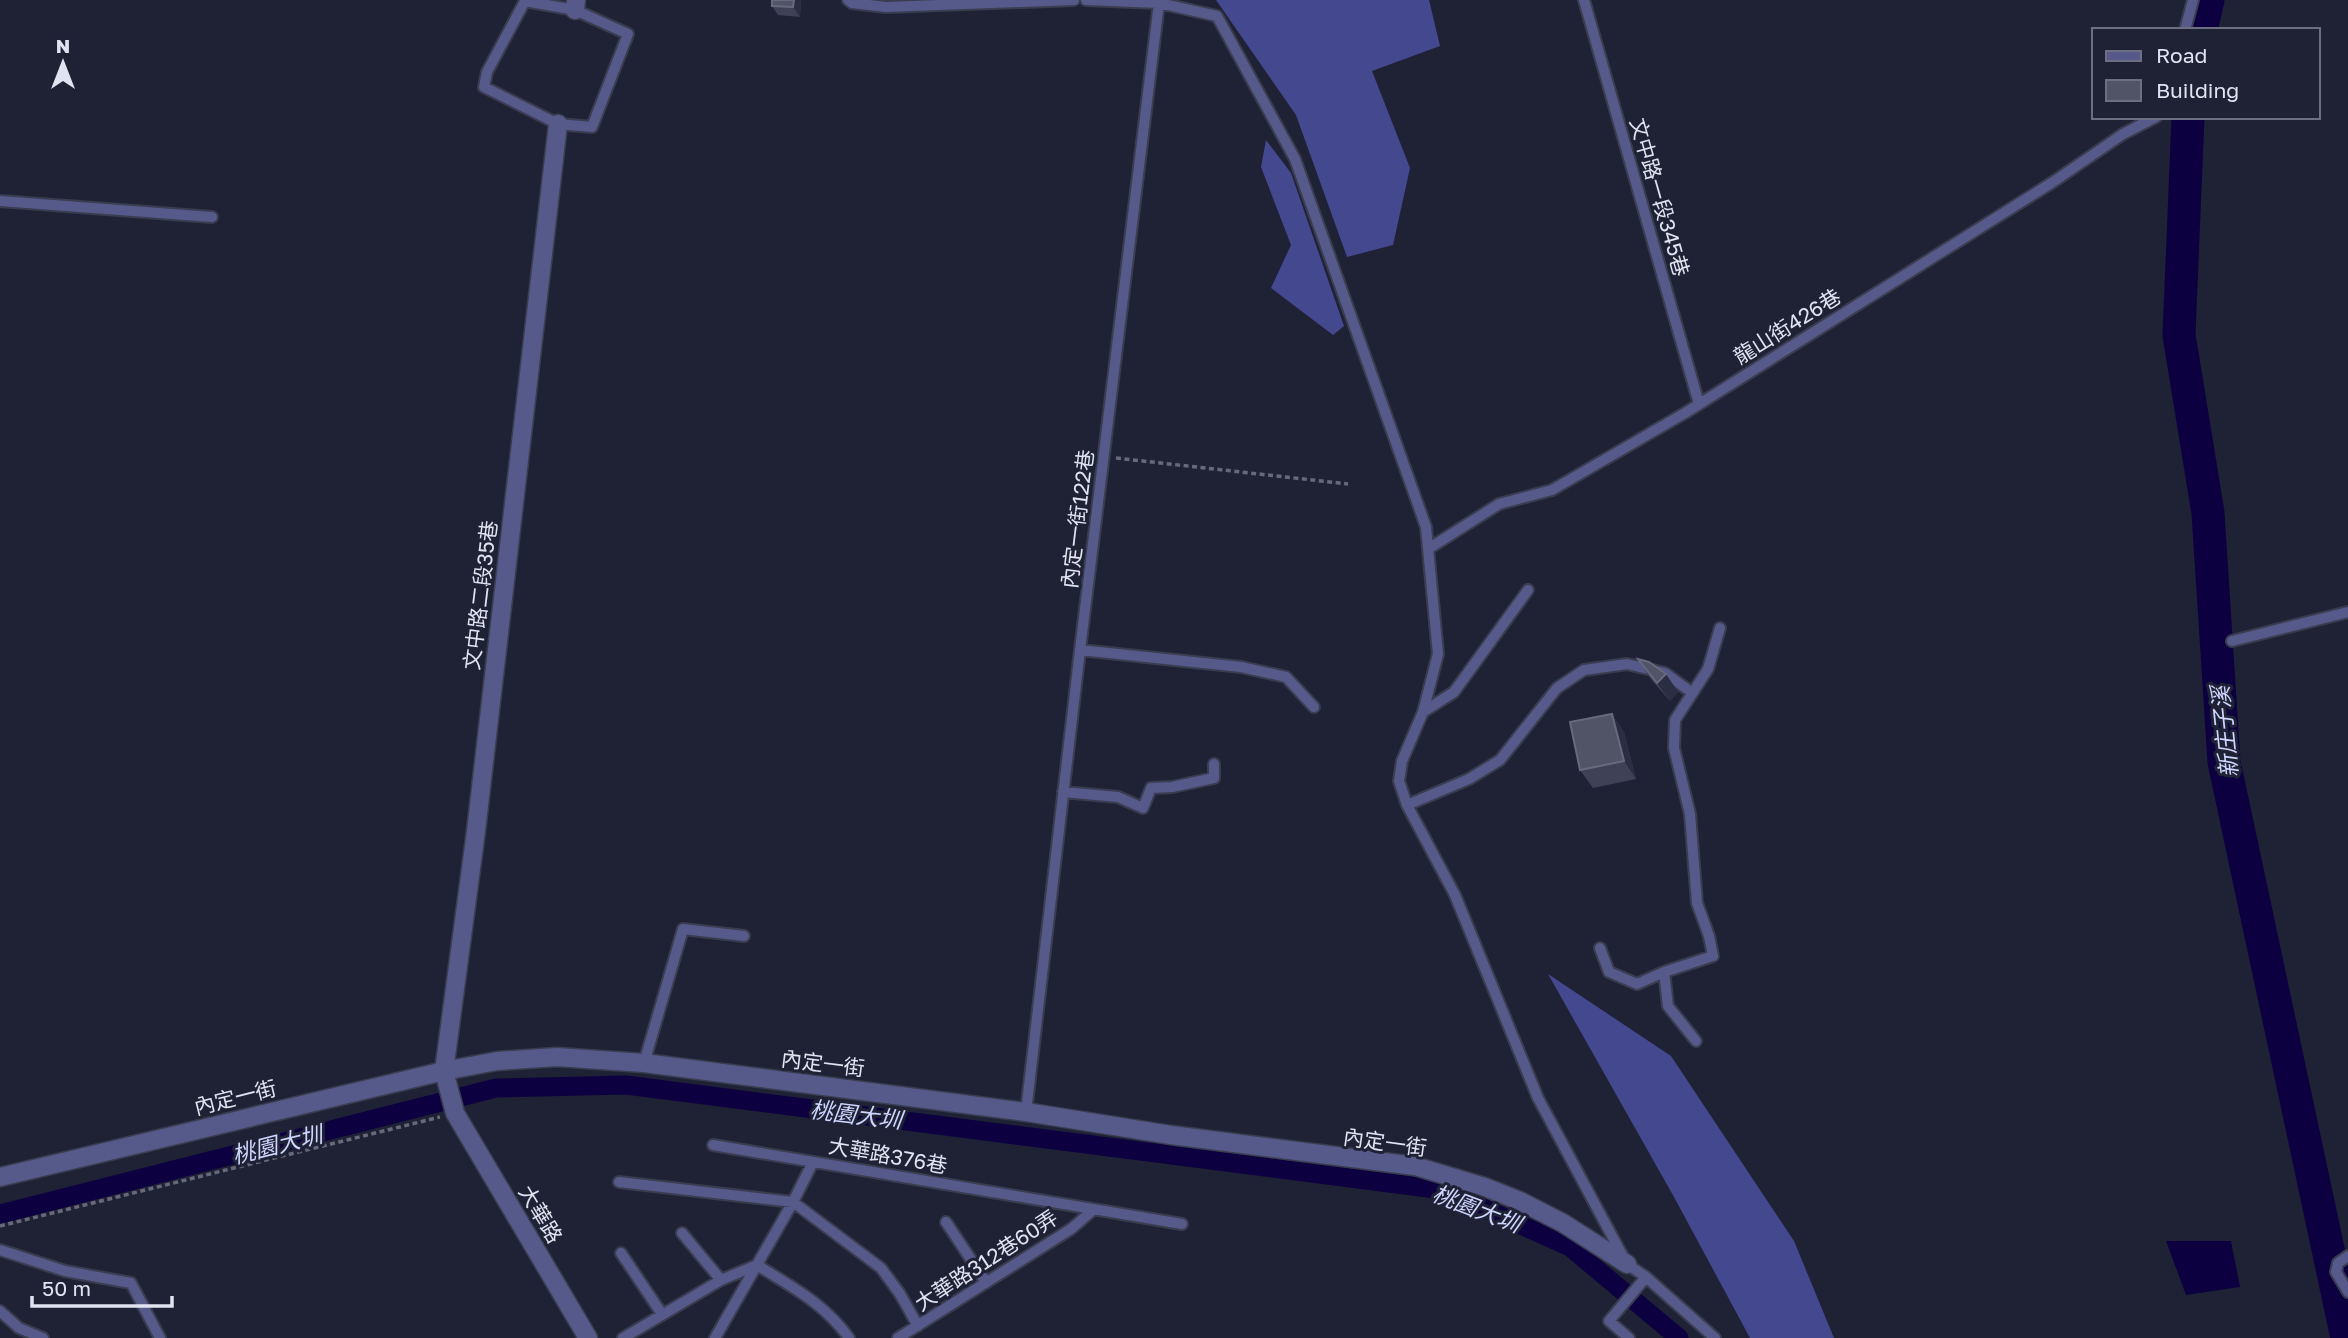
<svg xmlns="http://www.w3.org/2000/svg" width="2348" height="1338" font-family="'Golos Text','Noto Sans TC',sans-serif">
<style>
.forest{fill:#44488f}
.water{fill:#0d0040}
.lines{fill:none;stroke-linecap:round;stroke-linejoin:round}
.canal{stroke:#0d0040;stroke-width:19}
.river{stroke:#0d0040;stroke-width:33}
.service-casing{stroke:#3a3d4f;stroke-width:14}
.minor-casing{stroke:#3a3d4f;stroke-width:21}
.path{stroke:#67697b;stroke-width:3.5;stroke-dasharray:5 3.5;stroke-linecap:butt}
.service{stroke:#555a8b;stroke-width:10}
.minor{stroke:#555a8b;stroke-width:18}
.wall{fill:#3f4256}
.shaded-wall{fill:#2b2e42}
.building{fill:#515366;stroke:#676a7c;stroke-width:2}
.labels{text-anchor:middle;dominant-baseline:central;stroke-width:6;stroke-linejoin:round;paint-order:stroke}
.street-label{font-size:21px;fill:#e1e3f1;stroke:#1f2235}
.water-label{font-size:23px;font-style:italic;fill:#ced5fe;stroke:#1f2235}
</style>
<rect width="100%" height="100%" fill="#1f2235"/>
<!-- forest -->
<path class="forest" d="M1216,0H1429L1440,46L1372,71L1410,168L1393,245L1347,257L1296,115Z
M1266,140L1291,173L1344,326L1333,335L1271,288L1291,245L1261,167Z
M1548,974L1671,1056L1794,1241L1834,1338H1750L1674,1197Z"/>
<!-- water -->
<path class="water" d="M2166,1241H2231L2240,1287L2186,1295Z"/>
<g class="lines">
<!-- canal -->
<path class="canal" d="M0,1214L496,1088L626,1085L1443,1190L1570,1247L1679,1338"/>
<!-- river -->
<path class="river" d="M2201,30L2208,0
M2188,117L2179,335L2208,513L2224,762L2347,1338"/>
<defs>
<path id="service" d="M848,0L852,3L886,7L1074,0
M1086,0L1159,3L1217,16L1295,159L1426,527L1438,654L1423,712L1402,761L1399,781L1407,805L1455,895L1538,1098L1627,1264L1646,1277L1715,1338
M1584,0L1699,404
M525,1L575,10L628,34L592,127L558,124L484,87L487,72Z
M2185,30L2193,0
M0,201L212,217
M1428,549L1499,504L1552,490L1685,413L2053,182L2123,134L2156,117
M2232,641L2348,612
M1080,650L1241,667L1286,677L1314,707
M1423,712L1454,692L1528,590
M1063,792L1118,797L1143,808L1151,788L1172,787L1214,778V764
M1407,805L1469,779L1500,760L1557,688L1584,670L1627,664L1665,673L1691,692
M1600,948L1609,972L1637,984L1664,972
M1696,1041L1668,1006L1664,972L1713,956L1709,936L1697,903L1690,814L1674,748L1675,720L1708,669L1720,628
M644,1063L683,929L744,936
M1026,1112L1080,650L1159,3
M713,1145L1182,1224
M619,1182L793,1202L881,1268L900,1294L918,1326
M946,1222L986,1282
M682,1233L721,1280
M0,1250L65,1271L131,1283L160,1338
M621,1253L662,1314
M2348,1256L2338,1263L2336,1272L2348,1292
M757,1265C792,1287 825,1304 849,1338
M0,1311L19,1328L43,1338
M623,1338L721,1280L757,1265
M715,1338L793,1202L813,1162
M898,1338L1071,1229L1093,1210
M1629,1338L1609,1321L1646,1277"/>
<path id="minor" d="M575,10L576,0
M558,124L476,831L444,1071L455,1113L588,1338
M0,1177L444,1071L497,1061L557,1057L644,1063L1026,1112L1171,1135L1415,1166L1485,1187L1520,1201L1563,1223L1627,1264"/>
</defs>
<!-- service casing -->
<use href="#service" class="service-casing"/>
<!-- minor casing -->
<use href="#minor" class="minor-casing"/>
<!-- path -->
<path class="path" d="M1116,458L1348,484
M0,1226L440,1117"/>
<!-- service -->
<use href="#service" class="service"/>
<!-- minor -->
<use href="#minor" class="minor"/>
</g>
<!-- wall -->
<path class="wall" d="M772,0H801L800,17L778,15L772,6Z
M1638,659L1678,692L1670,701L1650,678Z
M1612,714L1624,732L1636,779L1593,788L1580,770Z"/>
<!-- shaded-wall -->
<path class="shaded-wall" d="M794,0H801L800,17L793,7Z
M1666,674L1678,692L1670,701L1657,683Z
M1612,714L1624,732L1636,779L1624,761Z"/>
<!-- building -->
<path class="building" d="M772,0H794L793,7L772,6Z
M1638,659L1649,662L1666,674L1657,683Z
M1612,714L1624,761L1580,770L1570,722Z"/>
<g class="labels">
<!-- street labels -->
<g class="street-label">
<text transform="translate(1660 197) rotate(74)">文中路一段345巷</text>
<text transform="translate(1787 326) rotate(-32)">龍山街426巷</text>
<text transform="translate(1077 519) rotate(-83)">內定一街122巷</text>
<text transform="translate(480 595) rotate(-83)">文中路二段35巷</text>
<text transform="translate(823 1063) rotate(7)">內定一街</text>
<text transform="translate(235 1097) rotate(-14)">內定一街</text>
<text transform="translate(1385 1142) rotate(8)">內定一街</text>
<text transform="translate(888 1155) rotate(10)">大華路376巷</text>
<text transform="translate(541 1214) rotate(59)">大華路</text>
<text transform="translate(986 1260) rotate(-33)">大華路312巷60弄</text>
</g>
<!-- water labels -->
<g class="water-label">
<text transform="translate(2224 732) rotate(-96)">新庄子溪</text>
<text transform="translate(856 1114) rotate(7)">桃園大圳</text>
<text transform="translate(277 1144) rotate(-14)">桃園大圳</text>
<text transform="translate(1477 1208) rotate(21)">桃園大圳</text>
</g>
</g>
<!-- legend -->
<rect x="2092" y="28" width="228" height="91" fill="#1f2235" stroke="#6d6f80" stroke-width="2"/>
<rect x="2106" y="51" width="35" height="10" fill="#555a8b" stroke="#6d6f80" stroke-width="2"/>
<text x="2156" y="63" font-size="21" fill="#e1e3f1">Road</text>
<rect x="2106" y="80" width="35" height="21" fill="#515366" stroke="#6d6f80" stroke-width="2"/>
<text x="2156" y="98" font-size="21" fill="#e1e3f1">Building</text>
<!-- north arrow -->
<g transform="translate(63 63)" stroke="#1f2235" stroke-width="5" paint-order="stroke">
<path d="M0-5L12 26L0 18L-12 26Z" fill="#e1e3f1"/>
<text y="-10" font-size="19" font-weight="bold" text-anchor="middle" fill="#e1e3f1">N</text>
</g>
<!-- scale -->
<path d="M32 1296v10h140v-10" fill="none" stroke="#e1e3f1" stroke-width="3.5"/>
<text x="42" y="1296" font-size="21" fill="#e1e3f1" stroke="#1f2235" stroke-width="5" paint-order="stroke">50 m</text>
</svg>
